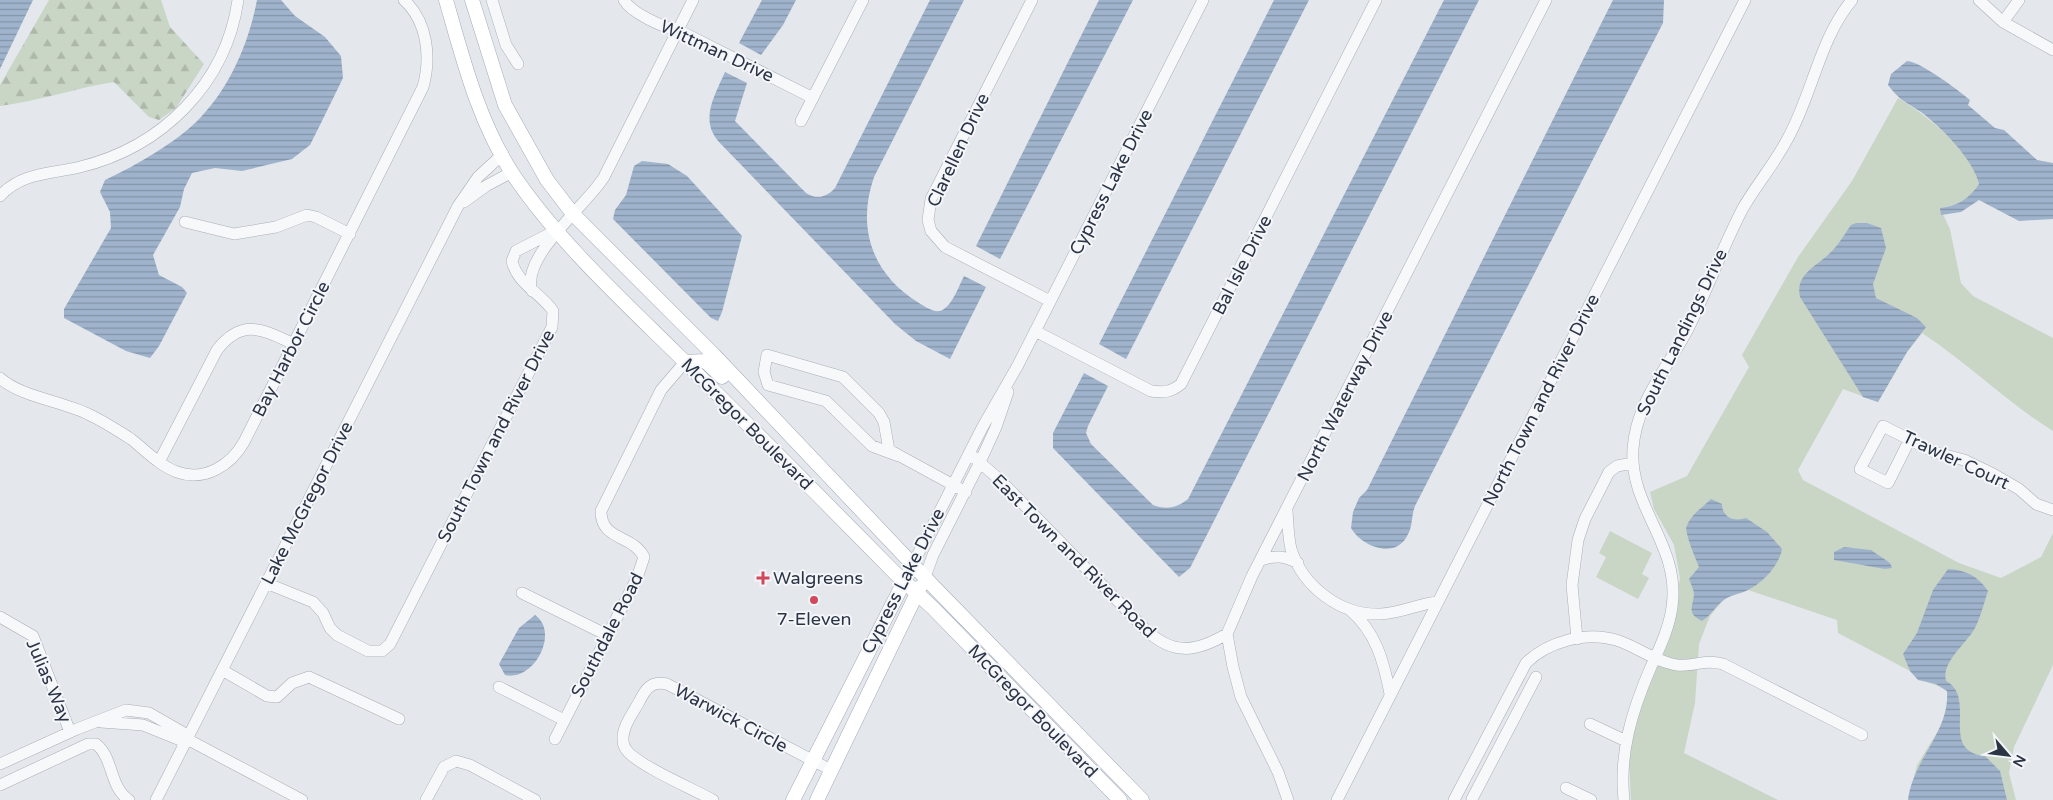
<svg xmlns="http://www.w3.org/2000/svg" width="2053" height="800" font-family="'Varela Round',sans-serif">
<style>
.green{fill:#c9d6c5}
.forest{fill:url(#forest-firs)}
.water{fill:url(#water-rules)}
.lines{fill:none;stroke-linecap:round;stroke-linejoin:round}
.minor-casing{stroke:#a9aeb7;stroke-width:12}
.major-casing{stroke:#a3abb8;stroke-width:15}
.minor{stroke:#f7f8fa;stroke-width:11}
.major{stroke:#fff;stroke-width:14}
.poi-dot{fill:#d1495b;stroke:#f4f6f9;stroke-width:2}
.labels{text-anchor:middle;dominant-baseline:central;stroke-width:4;stroke-linejoin:round;paint-order:stroke}
.street-label{font-size:18px;fill:#2b3445;stroke:#f4f6f9}
.poi-label{font-size:18px;fill:#2b3445;stroke:#f4f6f9;text-anchor:start}
</style>
<defs>
<pattern id="forest-firs" width="22" height="20" patternUnits="userSpaceOnUse" patternTransform="scale(1.25)"><rect width="22" height="20" fill="#c9d6c5"/><path d="M5 1l3.5 6h-7zM16 11l3.5 6h-7z" fill="#adb8ab"/></pattern>
<pattern id="water-rules" width="6" height="5" patternUnits="userSpaceOnUse" patternTransform="scale(1.25)"><rect width="6" height="5" fill="#9fb4cc"/><path d="M0 2.5h6" fill="none" stroke="#8293a7"/></pattern>
</defs>
<rect width="100%" height="100%" fill="#e4e7ec"/>
<!-- green -->
<path class="green" d="M1898,98C1926,115 1972,150 1979,184C1969,200 1957,205 1940,208L1950,229L1961,283L1973,296L2053,338V431C2006,402 1968,363 1922,333L1907,352L1878,402L1843,389L1798,470L1803,480L1959,563L2001,578L2041,557L2053,533V665L2014,747L2009,773L2016,800H1908L1917,765L1943,723L1948,707L1947,691C1934,682 1920,683 1910,671L1838,633L1837,620L1748,590L1724,599L1710,616L1699,644L1695,703L1684,753L1778,800H1631L1629,759L1635,721L1672,631L1680,578L1674,545L1654,509L1650,492L1687,476L1749,367L1742,355L1798,257L1852,181Z
M1610,531L1652,553L1642,574L1649,578L1638,599L1596,577L1606,557L1599,553Z"/>
<!-- forest -->
<path class="forest" d="M49,0H161L170,27L204,64L176,108L159,120L149,117L114,82C76,88 39,101 0,106V85Z"/>
<!-- water -->
<path class="water" d="M0,0H33L0,69Z
M257,0H281L295,16L325,37L341,56L343,78L321,123L310,145L292,159L242,171L215,168L192,173L184,189L180,207L153,255L159,275L182,287L187,293L159,346L150,358L126,351L64,318V309L111,228L110,212L100,192L105,180C135,166 179,141 201,117C231,85 249,42 257,0Z
M762,0H796L783,25L761,55L739,43Z
M930,0H964L874,177C856,229 873,275 919,303C926,307 936,315 944,309C953,303 959,286 964,276L986,287L950,359L916,341L895,324L719,142C699,120 715,95 725,72L747,83L735,121L806,193C817,200 827,197 835,188Z
M1099,0H1133L1000,259L976,246Z
M1274,0H1309L1126,359L1099,344Z
M1444,0H1479L1190,568L1179,577L1053,448V433L1084,373L1108,386L1088,426L1086,433L1091,444L1153,505C1166,510 1177,508 1188,499Z
M1613,0H1664L1663,23L1415,506C1411,516 1413,527 1407,536C1395,560 1361,546 1351,528L1353,512L1359,498L1367,490Z
M1907,61C1921,62 1958,90 1970,100L1968,105L1995,128L2004,130L2037,160L2053,163V219L2019,221L1979,200L1961,212L1941,215L1940,208C1957,206 1969,199 1979,184C1974,160 1941,127 1921,112C1906,102 1900,101 1888,85L1891,74Z
M642,161L668,164L687,176L742,236L722,312L718,321L711,318L613,219L615,210L626,195L634,166Z
M1856,223H1867L1881,228L1886,248L1873,284L1876,298L1917,318L1926,327L1907,352L1878,402L1863,397L1800,297C1795,275 1815,267 1829,254C1838,246 1844,235 1851,225Z
M1711,499L1722,504C1722,518 1735,522 1746,518L1767,532L1782,549C1779,566 1762,584 1746,591C1739,594 1730,595 1724,600C1715,606 1712,615 1702,621C1687,613 1692,609 1694,595C1694,590 1691,584 1689,579L1699,567C1694,554 1688,542 1686,528C1691,514 1701,509 1711,499Z
M1844,547L1871,550L1890,563L1892,568L1885,569L1834,560V552Z
M1948,569C1966,570 1978,576 1988,591C1984,603 1981,616 1975,628C1967,643 1941,662 1946,681C1978,698 1938,751 1985,756L2000,771L2007,800H1908C1913,759 1950,732 1947,691L1936,684L1918,680L1910,671L1903,654L1917,633L1933,590Z
M535,615C560,632 534,682 505,675L499,664L519,628Z"/>
<g class="lines">
<defs>
<path id="minor" d="M492,0L506,45L518,64
M624,0C631,13 664,28 678,30L813,98
M1032,0L931,199L928,220L931,231L945,247L1050,301
M1979,0L2003,22L2053,50
M2003,22L2019,0
M801,121L863,0
M0,196C22,172 51,174 80,167C162,147 226,84 238,0
M464,202L486,186L512,172
M185,222L234,234L276,227L307,215L316,217L350,234
M532,291C520,257 587,205 604,177L693,0
M1035,331L1151,391C1164,393 1171,392 1181,384L1376,0
M0,378C21,397 62,401 88,414C103,421 117,430 131,439C145,450 160,466 177,472C205,482 231,465 244,442L423,87C431,58 428,22 404,0
M1910,439L1888,483L1860,469L1883,426L1934,452L1964,460L1993,474L2019,489L2036,504L2053,510
M969,453L1000,480L1145,629C1173,656 1196,652 1227,634
M899,456L872,446L826,401L768,385L764,372L767,355L843,377L879,413L884,422L889,450L966,492
M159,462L217,350C242,318 262,329 294,344
M1287,511C1288,523 1288,536 1291,549C1303,587 1341,616 1381,614C1401,613 1418,604 1437,602
M1261,560C1275,555 1285,556 1298,563
M913,564L982,428L1018,365L1203,0
M925,577L933,555L980,462L996,427L1008,392
M266,583L313,602L323,613L330,628L337,635L368,651H382L390,644L552,327L553,311C541,293 517,284 512,261L516,251L557,230
M522,593L607,635
M1350,610C1376,632 1384,662 1390,694
M0,617L33,636L70,732
M1577,639L1572,585L1578,540L1585,519L1609,472L1617,466L1633,463
M222,670L267,696L277,697L292,683L309,677L399,719
M499,687L564,720
M101,722L143,725L185,742
M1590,724L1626,741
M187,739L302,800
M555,739L637,578L644,557C632,534 601,541 601,511L661,390L685,362
M0,764L77,729L126,710L149,713L189,736
M0,785L88,744H96C114,758 109,787 129,800
M1566,788L1591,800
M1472,799L1536,677
M156,800L458,206L478,177L503,154
M426,800L444,767L456,761L470,765L535,800
M713,800C691,788 646,769 629,753C625,749 623,746 623,740C622,727 633,713 639,702C646,688 651,681 667,684L831,770
M1288,800L1278,772L1241,697L1233,667L1227,634L1252,576L1546,0
M1337,800L1745,0
M1454,800L1526,663C1547,642 1586,631 1616,640C1636,646 1656,662 1677,665C1694,667 1703,659 1723,664L1862,735
M1624,800C1619,753 1632,711 1650,669C1659,649 1669,629 1672,607C1681,545 1629,508 1633,449C1636,403 1666,370 1687,331C1707,291 1722,248 1743,208C1757,184 1775,163 1788,138C1812,95 1820,38 1852,0"/>
<path id="major" d="M446,0C463,59 478,120 512,173C556,239 621,299 678,355C750,426 822,499 894,572L933,608L1120,800
M472,0L505,105L547,180L573,214L714,355L934,587L1142,800
M685,362L705,361L722,377
M793,800L908,574
M817,800L920,587"/>
</defs>
<!-- minor casing -->
<use href="#minor" class="minor-casing"/>
<!-- major casing -->
<use href="#major" class="major-casing"/>
<!-- minor -->
<use href="#minor" class="minor"/>
<!-- major -->
<use href="#major" class="major"/>
</g>
<!-- markers -->
<g class="poi-dot">
<path d="M760.5 570.5h5v5h5v5h-5v5h-5v-5h-5v-5h5z"/>
<circle cx="814" cy="600" r="5"/>
</g>
<g class="labels">
<!-- street labels -->
<g class="street-label">
<text transform="translate(717 51) rotate(25)">Wittman Drive</text>
<text transform="translate(958 150) rotate(-65)">Clarellen Drive</text>
<text transform="translate(1111 182) rotate(-63)">Cypress Lake Drive</text>
<text transform="translate(1242 265) rotate(-63)">Bal Isle Drive</text>
<text transform="translate(1682 332) rotate(-64)">South Landings Drive</text>
<text transform="translate(291 349) rotate(-63)">Bay Harbor Circle</text>
<text transform="translate(1345 396) rotate(-63)">North Waterway Drive</text>
<text transform="translate(1541 400) rotate(-63)">North Town and River Drive</text>
<text transform="translate(747 424) rotate(45)">McGregor Boulevard</text>
<text transform="translate(496 436) rotate(-63)">South Town and River Drive</text>
<text transform="translate(1956 460) rotate(25)">Trawler Court</text>
<text transform="translate(307 503) rotate(-63)">Lake McGregor Drive</text>
<text transform="translate(1074 556) rotate(45)">East Town and River Road</text>
<text transform="translate(903 581) rotate(-63)">Cypress Lake Drive</text>
<text transform="translate(607 635) rotate(-63)">Southdale Road</text>
<text transform="translate(49 681) rotate(67)">Julias Way</text>
<text transform="translate(1033 711) rotate(46)">McGregor Boulevard</text>
<text transform="translate(731 718) rotate(28)">Warwick Circle</text>
</g>
<!-- poi labels -->
<g class="poi-label">
<text x="773" y="578">Walgreens</text>
<text x="814" y="619" text-anchor="middle">7-Eleven</text>
</g>
</g>
<!-- north arrow -->
<g transform="translate(2008 755) rotate(118)" stroke="#f4f6f9" stroke-width="4" paint-order="stroke">
<path d="M0-4L9 19L0 12L-9 19Z" fill="#2b3445"/>
<text y="-8" font-size="14" font-weight="bold" text-anchor="middle" fill="#2b3445">N</text>
</g>
</svg>
